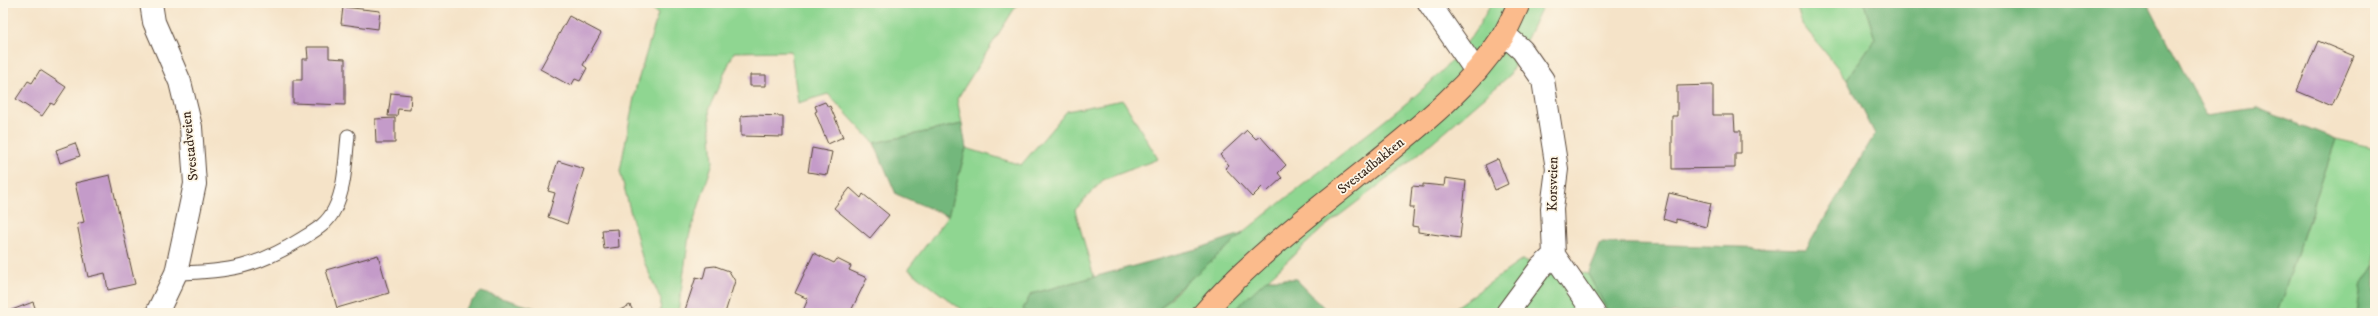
<svg xmlns="http://www.w3.org/2000/svg" width="2378" height="316" font-family="'IM FELL DW Pica',serif">
<style>
.green{fill:#8fd691;stroke:#658058}
.forest{fill:#73b77b;stroke:#57704c}
.building{fill:#c49bc9}
.lines{fill:none;stroke-linecap:round;stroke-linejoin:round}
.lane-casing{stroke:#574638;stroke-width:15}
.street-casing{stroke:#574638;stroke-width:24}
.primary-casing{stroke:#574638;stroke-width:24}
.lane{stroke:#fff;stroke-width:13}
.street{stroke:#fff;stroke-width:22}
.primary{stroke:#fbbb8c;stroke-width:22}
.labels{text-anchor:middle;dominant-baseline:central;stroke-width:3.5;stroke-linejoin:round;paint-order:stroke}
.street-label{font-size:14px;fill:#3b2a1e;stroke:#fcf5e5}
</style>
<rect width="100%" height="100%" fill="#fcf5e5"/>
<filter id="ink" filterUnits="userSpaceOnUse"><feTurbulence type="fractalNoise" baseFrequency=".025" numOctaves="2"/><feDisplacementMap in="SourceGraphic" scale="8" xChannelSelector="R" yChannelSelector="G"/><feConvolveMatrix kernelMatrix="1 2 1 2 8 2 1 2 1" color-interpolation-filters="sRGB"/></filter>
<filter id="wash" filterUnits="userSpaceOnUse"><feTurbulence type="fractalNoise" baseFrequency=".012" numOctaves="4" result="noise"/><feDisplacementMap in="SourceGraphic" scale="16" xChannelSelector="R" yChannelSelector="G"/><feGaussianBlur stdDeviation="0.9" result="paint"/><feColorMatrix in="noise" values="0 0 0 0 0 0 0 0 0 0 0 0 0 0 0 0 0 1.4 0 .05"/><feComposite in="paint" operator="in"/></filter>
<g filter="url(#wash)">
<rect width="100%" height="100%" fill="#f5e3c8"/>
<!-- green -->
<path class="green" d="M643,3H1018L957,99L962,124L874,143L828,94L798,103L791,51L734,52L709,108L713,162L689,236L678,313H660L661,300L642,257L620,171L636,87L658,14Z
M1491,3H1544L1509,76L1408,163L1323,228L1231,313H1156C1213,252 1282,202 1347,150C1401,107 1461,67 1491,3Z
M1796,3H1864L1875,39L1847,79L1802,24Z
M1123,100L1158,159L1103,180L1075,210L1094,277L1031,294L1023,309L1026,313H966L908,269L948,216L966,148L1021,165L1067,111Z
M2336,139L2375,148V265L2361,287L2357,313H2277Z
M1522,260L1588,274L1609,313H1448Z"/>
<!-- forest -->
<path class="forest" d="M1864,3H2148L2206,115L2257,108L2336,139L2277,313H1609L1588,274L1601,243L1806,249L1875,134L1847,79L1875,39Z
M962,124L966,148L948,216L896,194L874,143Z
M1244,233L1175,292L1156,313H1026L1023,309L1031,294L1200,248Z
M2375,265V313H2357L2361,287Z
M1267,279H1296L1329,313H1231Z
M481,292L548,312L549,313H460Z"/>
<g id="blocks">
<!-- building -->
<path class="building" d="M343,7L380,11L378,29L341,24Z
M569,16L601,33L583,65L587,68L580,81L575,79L571,86L540,69Z
M2318,41L2354,56L2332,106L2297,91Z
M307,47H329V58L345,59V105L293,103V80H302V59H308Z
M40,70L66,87L54,105L51,103L42,116L16,99L28,81L32,83Z
M750,75H766V86H750Z
M1713,85V115H1734L1735,131H1741V153H1735V168L1672,169V116H1677V86Z
M391,93L411,95L410,110L398,109L397,116H388Z
M825,102L828,107L830,106L843,137L828,144L815,112L817,111L815,106Z
M753,115L783,116V137L741,136V116Z
M395,118V143H376L375,119Z
M1247,130L1256,139L1260,136L1286,165L1278,173L1282,178L1268,191L1263,186L1252,197L1225,168L1229,165L1220,155Z
M75,143L80,156L60,163L56,150Z
M812,148L832,152L827,175L808,172Z
M1498,159L1508,184L1495,190L1485,165Z
M558,161L584,169L567,224L548,217L555,193L548,191Z
M110,175L135,284L108,290L105,273L88,277L77,224L84,222L75,183Z
M1445,178L1466,181L1460,238L1418,232V227L1412,226L1414,207H1410L1412,186L1423,187V184L1444,186Z
M850,188L861,198L863,194L889,215L870,238L834,208Z
M1669,193L1711,203L1706,227L1676,219V223L1663,219Z
M618,229L619,247L604,249L602,230Z
M814,253L834,263L837,259L851,266L849,270L867,278L850,313H802L808,299L795,293Z
M378,255L389,293L337,308L326,270Z
M715,266L729,271L735,281L725,313H684L696,277L703,279L706,267Z
M33,302L37,313H4Z
M630,305L634,313H614Z"/>
</g>
</g>
<g filter="url(#ink)">
<use href="#blocks" fill-opacity="0" stroke="#574638" stroke-width="1"/>
<g class="lines">
<defs>
<path id="lane" d="M176,273C230,272 257,267 303,238C316,230 327,224 334,210C346,187 345,160 348,136"/>
<path id="street" d="M151,3L154,22L180,82L191,127L195,184L176,273L157,313
M1429,3L1476,71
M1504,34L1522,50L1543,80L1557,169L1552,208L1554,255L1594,313
M1507,313L1541,267L1554,255"/>
<path id="primary" d="M1204,313C1250,260 1317,209 1372,165C1420,126 1469,88 1503,36C1509,26 1514,14 1519,3"/>
</defs>
<!-- lane casing -->
<use href="#lane" class="lane-casing"/>
<!-- street casing -->
<use href="#street" class="street-casing"/>
<!-- primary casing -->
<use href="#primary" class="primary-casing"/>
<!-- lane -->
<use href="#lane" class="lane"/>
<!-- street -->
<use href="#street" class="street"/>
<!-- primary -->
<use href="#primary" class="primary"/>
</g>
</g>
<g class="labels">
<!-- street labels -->
<g class="street-label">
<text transform="translate(190 146) rotate(-96)">Svestadveien</text>
<text transform="translate(1371 166) rotate(-39)">Svestadbakken</text>
<text transform="translate(1553 184) rotate(-89)">Korsveien</text>
</g>
</g>
<!-- margin -->
<rect width="2378" height="316" fill="none" stroke="#fcf5e5" stroke-width="16"/>
</svg>
